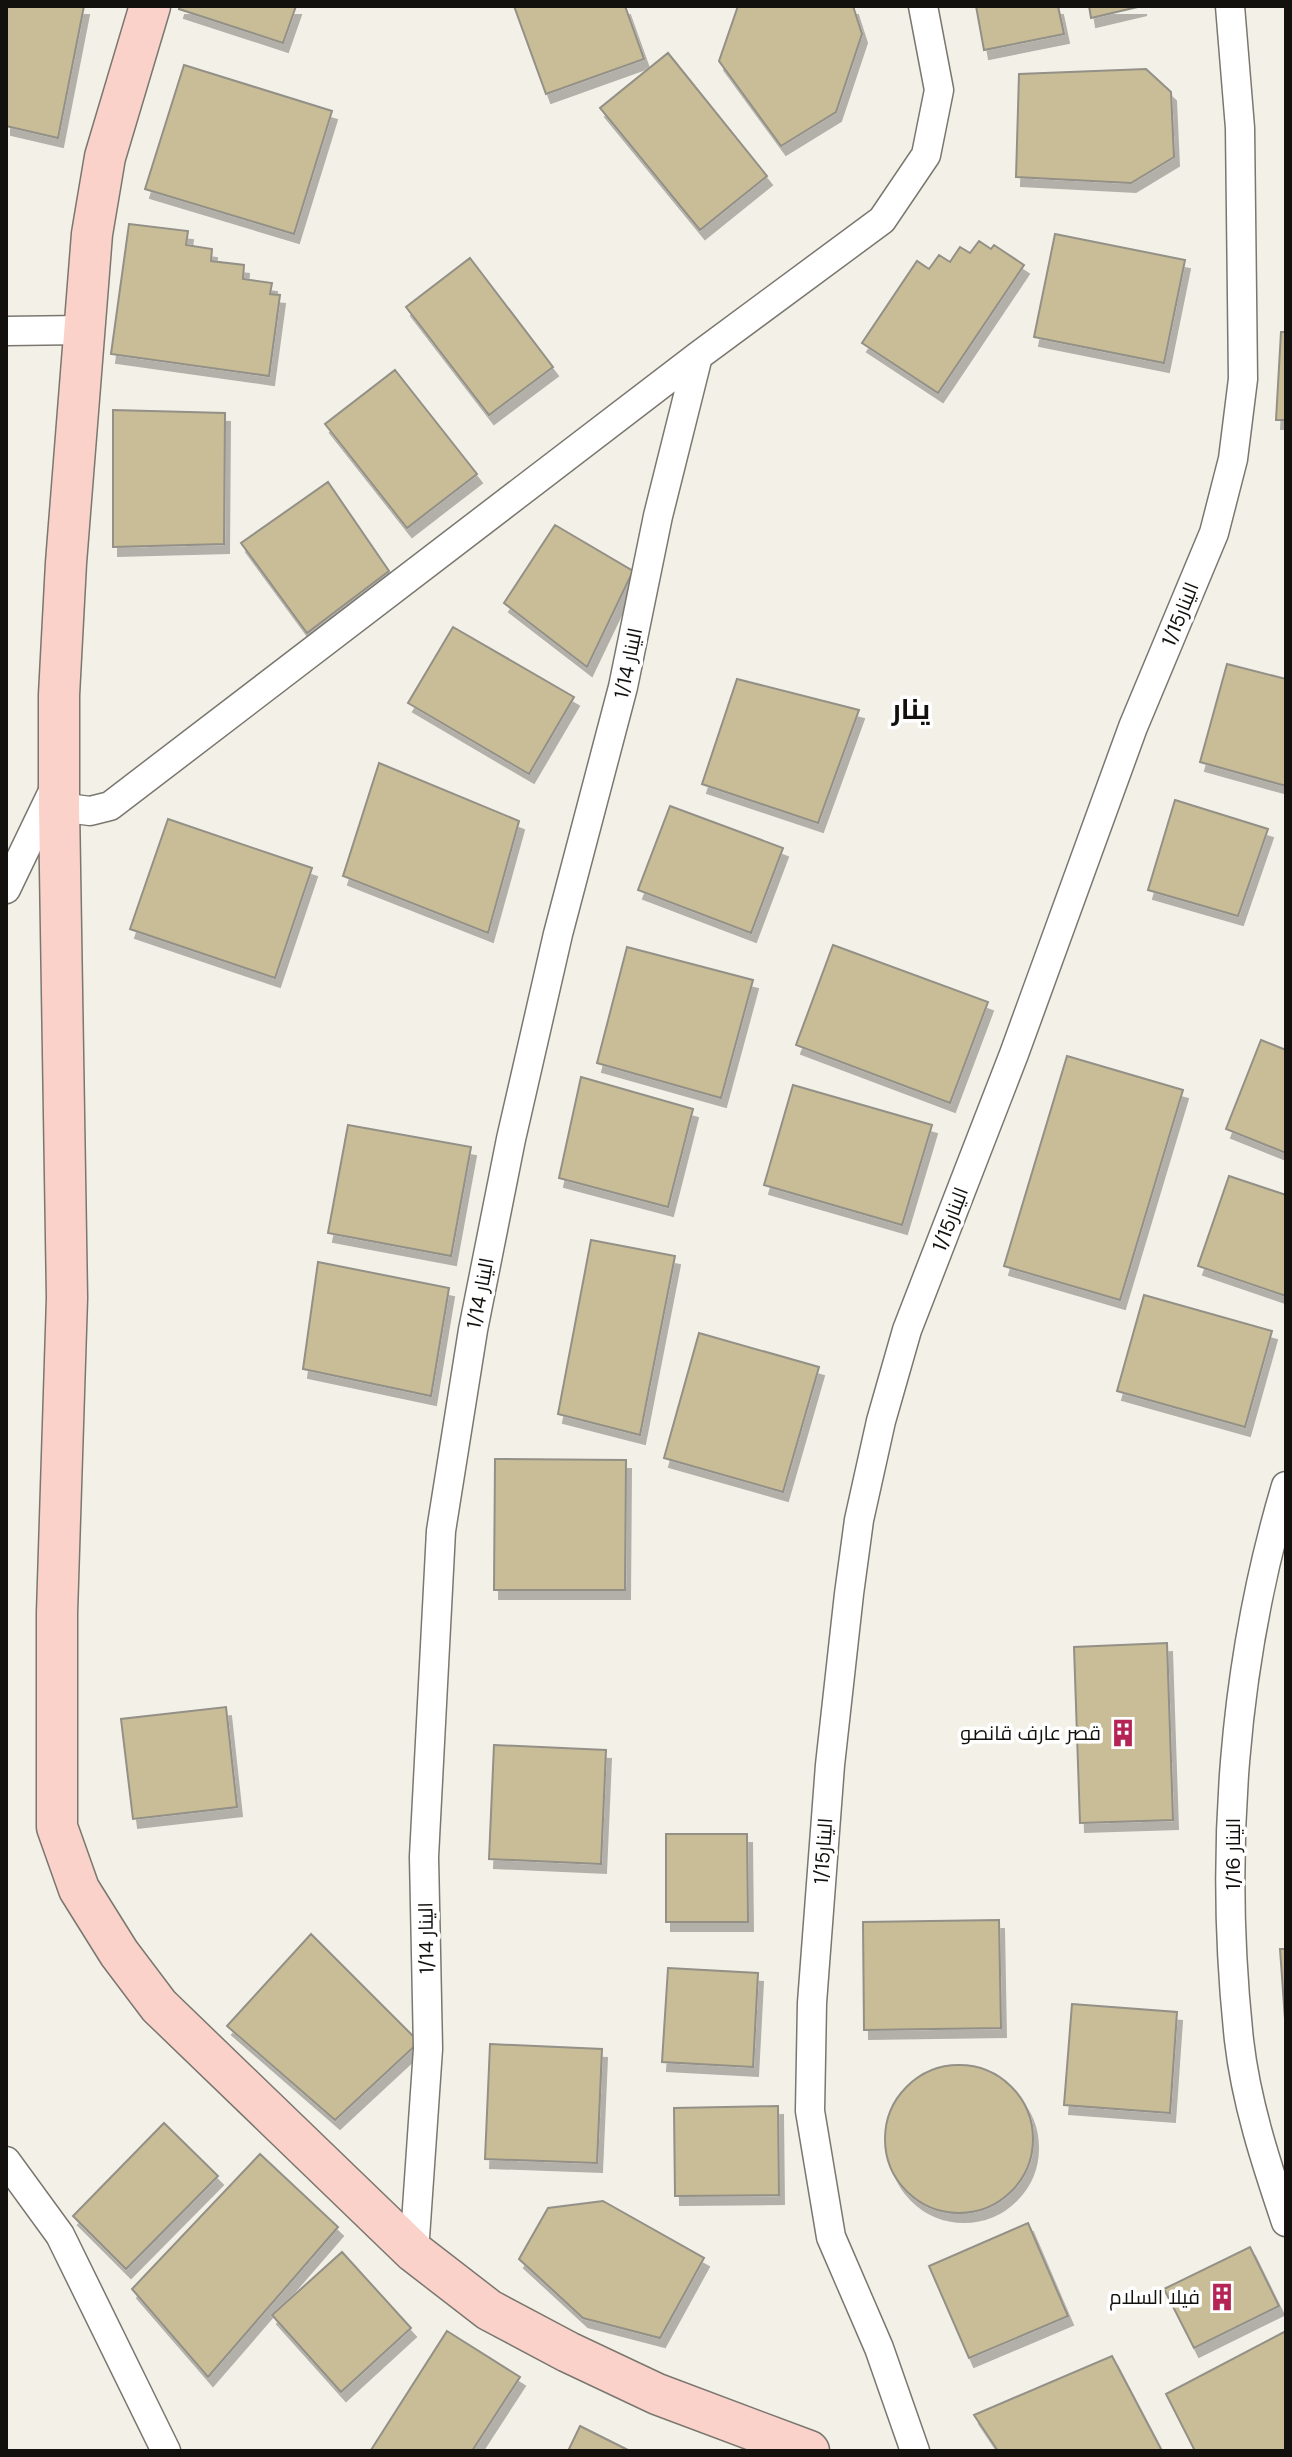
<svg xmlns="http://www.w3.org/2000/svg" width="1292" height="2457" font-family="'DM Sans',Cairo,sans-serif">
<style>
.building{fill:#c9bd97;stroke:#939087;stroke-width:2;filter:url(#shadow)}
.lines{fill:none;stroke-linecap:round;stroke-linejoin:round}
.street-casing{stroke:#7a776f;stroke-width:31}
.secondary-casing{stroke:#7a776f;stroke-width:43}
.street{stroke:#fff;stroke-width:28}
.secondary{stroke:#fad2ca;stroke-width:40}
.labels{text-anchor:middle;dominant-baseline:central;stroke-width:7;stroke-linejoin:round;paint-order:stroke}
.street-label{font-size:20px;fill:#12110e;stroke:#fff}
.poi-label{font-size:20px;fill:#12110e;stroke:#fff;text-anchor:end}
.district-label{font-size:28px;font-weight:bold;fill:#12110e;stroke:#fff}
</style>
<defs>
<filter id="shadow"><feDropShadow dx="5" dy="9" stdDeviation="0" flood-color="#0004"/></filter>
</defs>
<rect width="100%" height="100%" fill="#f3f0e7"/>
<!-- building -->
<path class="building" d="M6,6H84L58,138L6,126Z
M180,6H296L283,43L179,9Z
M514,6H625L644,59L546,94Z
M738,6H853L862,34L836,112L781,146L719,61Z
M976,6H1058L1064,34L984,50Z
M1089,6H1142L1091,18Z
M668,53L767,176L700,230L600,108Z
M184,65L332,111L294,234L145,189Z
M1146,69L1171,92L1174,157L1131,183L1016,177L1019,74Z
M129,224L188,231L186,245L212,249L211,261L244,265L243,279L272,283L270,294L280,295L269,376L111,354Z
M1055,234L1185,260L1164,363L1034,337Z
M979,241L991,249L994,245L1024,265L938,393L862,343L917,261L929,269L939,255L950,262L960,247L970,253Z
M470,258L553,367L489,415L406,307Z
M1281,332H1286V420H1276Z
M395,370L477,474L407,528L325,424Z
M113,410L225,413L224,544L113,547Z
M328,482L389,571L307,633L241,543Z
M555,525L633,571L587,667L504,603Z
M453,627L574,697L529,774L408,703Z
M1227,664L1286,679V786L1200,762Z
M737,679L859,710L818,823L702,784Z
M379,763L519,821L488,933L343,876Z
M1175,800L1268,829L1238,916L1148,890Z
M670,806L783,848L751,933L638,890Z
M168,819L312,868L275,978L130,929Z
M833,945L988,1002L950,1103L796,1045Z
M627,947L753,980L721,1098L597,1063Z
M1261,1040L1286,1050V1153L1226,1129Z
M1067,1056L1183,1090L1120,1300L1004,1266Z
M581,1077L693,1109L668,1207L559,1178Z
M793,1085L932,1125L902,1225L764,1185Z
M348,1125L471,1147L451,1256L328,1233Z
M1229,1176L1286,1195V1296L1198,1266Z
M591,1240L675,1256L640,1435L558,1414Z
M318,1262L449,1288L431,1396L303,1369Z
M1144,1295L1272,1331L1245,1427L1117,1391Z
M699,1333L819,1367L783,1492L664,1458Z
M495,1459L626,1460L625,1590H494Z
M1167,1643L1173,1820L1080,1823L1074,1647Z
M226,1707L237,1807L133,1819L121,1719Z
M494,1745L606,1750L601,1864L489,1859Z
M666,1834H747L748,1922H666Z
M999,1920L1001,2028L864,2030L863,1922Z
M311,1934L419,2042L335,2120L227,2026Z
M1280,1949H1286V2033Z
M668,1968L758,1973L753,2067L662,2062Z
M1072,2004L1177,2012L1170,2113L1064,2105Z
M490,2044L602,2049L597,2163L485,2159Z
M885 2139a74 74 0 1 1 148 0a74 74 0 1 1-148 0Z
M778,2106L779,2195L675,2196L674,2108Z
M164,2123L218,2176L126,2269L73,2216Z
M260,2154L338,2227L208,2377L132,2289Z
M603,2201L704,2258L660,2338L583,2318L519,2259L548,2208Z
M1028,2223L1068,2316L969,2358L929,2266Z
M1250,2247L1279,2306L1194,2348L1164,2289Z
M342,2252L411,2328L341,2392L272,2315Z
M447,2331L520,2377L472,2451L371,2450Z
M1286,2331V2451H1195L1166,2394Z
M1112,2356L1162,2451H998L974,2415Z
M580,2426L630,2451H568Z"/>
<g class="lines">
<defs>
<path id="street" d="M6,331L83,330
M59,807L90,811L110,806L698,356L882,220L926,155L939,90L923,6
M6,889L56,785
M1286,1486C1233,1664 1219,1855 1239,2040C1246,2102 1266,2163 1286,2222
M6,2161L60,2235L166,2451
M414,2252L428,2049L424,1857L441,1531L473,1330L511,1139L558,934L623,687L658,516L698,356
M915,2451L879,2348L831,2237L810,2111L812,2003L830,1765L849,1594L859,1520L881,1421L907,1330L1014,1054L1133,727L1214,533L1233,459L1243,379L1240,128L1230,6"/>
<path id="secondary" d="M150,6L105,157L92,234L66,563L59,695V807L67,1298L57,1613V1827L79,1889L119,1953L159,2006L414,2252L489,2310L568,2352L657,2394L809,2451"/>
</defs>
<!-- street casing -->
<use href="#street" class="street-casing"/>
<!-- secondary casing -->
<use href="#secondary" class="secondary-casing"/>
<!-- street -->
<use href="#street" class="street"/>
<!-- secondary -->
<use href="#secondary" class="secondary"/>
</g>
<!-- icons -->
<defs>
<symbol id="building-bare" viewBox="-9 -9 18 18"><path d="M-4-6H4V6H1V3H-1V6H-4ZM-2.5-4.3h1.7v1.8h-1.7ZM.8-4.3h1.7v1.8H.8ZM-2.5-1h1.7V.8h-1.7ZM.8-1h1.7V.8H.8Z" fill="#b42455" stroke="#fff" stroke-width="2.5" paint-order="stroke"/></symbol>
</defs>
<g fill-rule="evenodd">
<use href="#building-bare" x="1103" y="1713" width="40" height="40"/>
<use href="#building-bare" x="1202" y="2277" width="40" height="40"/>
</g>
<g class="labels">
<!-- street labels -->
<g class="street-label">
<text transform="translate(1180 614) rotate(-68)">الينار1/15</text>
<text transform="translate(628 663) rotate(-78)">الينار 1/14</text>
<text transform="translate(950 1219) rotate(-69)">الينار1/15</text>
<text transform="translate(480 1293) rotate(-79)">الينار 1/14</text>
<text transform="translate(823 1851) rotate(-86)">الينار1/15</text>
<text transform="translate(1233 1854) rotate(-90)">الينار 1/16</text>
<text transform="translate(426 1938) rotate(-91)">الينار 1/14</text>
</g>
<!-- poi labels -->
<g class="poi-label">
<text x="1101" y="1733">قصر عارف قانصو</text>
<text x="1200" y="2297">فيلا السلام</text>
</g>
<!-- district labels -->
<g class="district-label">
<text x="911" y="709">ينار</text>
</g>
</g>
<!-- border -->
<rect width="1292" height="2457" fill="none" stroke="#12110e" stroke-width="16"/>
</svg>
